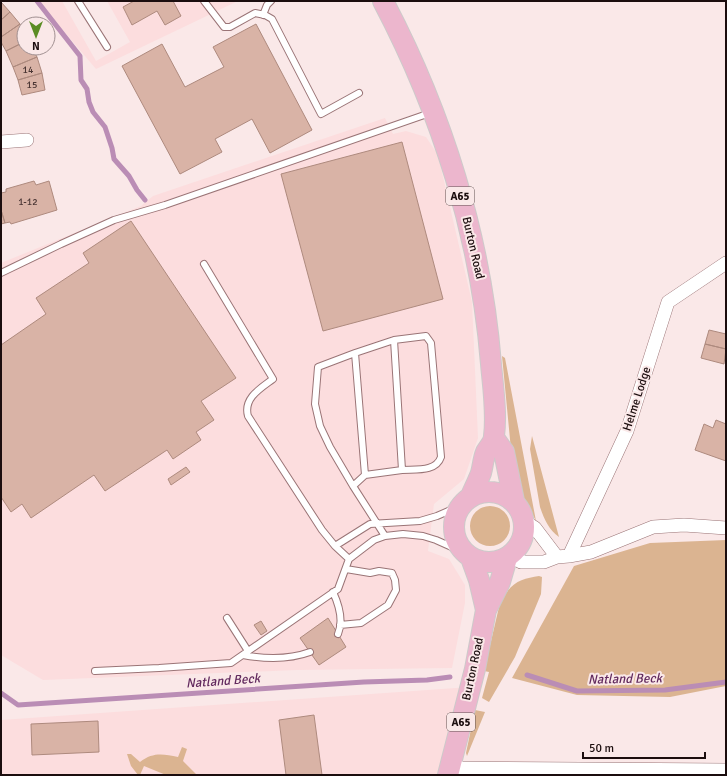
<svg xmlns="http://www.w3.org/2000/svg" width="727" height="776" font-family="Signika,sans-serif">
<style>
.built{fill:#fcddde}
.green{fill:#dbb491}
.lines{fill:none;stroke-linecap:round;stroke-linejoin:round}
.stream{stroke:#ba8db5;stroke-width:5}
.building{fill:#d9b3a6;stroke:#ae8a7e}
.service-casing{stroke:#9a7476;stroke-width:8}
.minor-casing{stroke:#9a7476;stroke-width:14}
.primary-casing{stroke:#cdcaca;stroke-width:22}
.service{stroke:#fff;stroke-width:6}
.minor{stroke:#fff;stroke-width:13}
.primary{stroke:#ecb6cd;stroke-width:20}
.labels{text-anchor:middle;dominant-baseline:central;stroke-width:4;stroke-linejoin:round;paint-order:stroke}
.number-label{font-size:10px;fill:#4a3634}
.shield{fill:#fae8e8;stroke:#5e4f4f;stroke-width:1}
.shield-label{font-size:11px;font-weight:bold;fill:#1b0d0e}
.street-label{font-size:12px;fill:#1b0d0e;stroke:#fae8e8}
.water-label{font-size:13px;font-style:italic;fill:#622a5e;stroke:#fae8e8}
</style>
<rect width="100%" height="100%" fill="#fae8e8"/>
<!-- built -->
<path class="built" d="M38,1H62L96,61L130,42L107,1H238L96,69Z
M385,118L393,134L406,131L426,137L438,155L472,302L478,438L464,479L434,504L428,551L449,559L465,585V603L452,668L297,670L43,680L1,655V263L141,206L153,196Z
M470,687L446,775H1V720Z"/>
<!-- green -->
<path class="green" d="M502,356L505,358L536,521L520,491L512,460Z
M532,436L559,537C549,530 544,519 540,507L530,449Z
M470 526a20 20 0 1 1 40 0a20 20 0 1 1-40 0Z
M726,540V686L670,697L577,695L512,678L574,566L650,543Z
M539,576L542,577L541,594L515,657L489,702L482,698L489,672L484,671L503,590L507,592C514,581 526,578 539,576Z
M475,710L485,712L467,756L466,753Z
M182,747L187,749L183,761L197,775H166L144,766L140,775H138L131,766L127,754H131L140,762C153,752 163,754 178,757Z"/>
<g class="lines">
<!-- stream -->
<path class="stream" d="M37,1L80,56L81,80L87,89L89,102L93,112L105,127L112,148L114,159L129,176L137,190L145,200
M527,675L577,691L665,690L726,682
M1,693L18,705L364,682L427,680L450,677"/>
</g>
<!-- building -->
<path class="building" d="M134,1H173L181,16L165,25L157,11L132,25L123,7Z
M1,2L10,12L1,20Z
M10,12L20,24L1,37V20Z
M20,24L24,32V42L6,51L1,42V37Z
M256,24L312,130L270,153L252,119L215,139L222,152L180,174L122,66L162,44L185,87L224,67L213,47Z
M24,42V48H32L37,57L13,67L6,51Z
M37,57L42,73L18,80L13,67Z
M42,73L45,90L22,95L18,80Z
M402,142L443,299L323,331L281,174Z
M34,181L36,185L49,181L57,210L11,224L10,222L5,223L1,210V193L6,192V189Z
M1,210L5,223L1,224Z
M131,221L236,378L201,401L214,420L196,432L201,440L173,459L167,450L105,491L94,475L31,518L22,504L11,512L1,497V345L46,314L36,298L89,263L83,253Z
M709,330L726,334V349L705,344Z
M705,344L726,349L724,364L701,358Z
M716,420L726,424V461L695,450L704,424L713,428Z
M186,467L190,472L171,485L168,479Z
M328,618L346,647L319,665L300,638Z
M261,621L267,631L261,635L254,625Z
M314,715L322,775H286L279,720Z
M98,721L99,752L32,755L31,724Z"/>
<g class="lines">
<defs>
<path id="service" d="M78,1L107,47
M204,1L224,27H230L255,13L265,15L272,19L321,114L359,93
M263,15L267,5L271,1
M204,264L273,379C261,388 243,398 248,416L322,530L335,546L349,559
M1,273L61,244L114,220L165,205L430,113
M355,353L394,340
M365,475L355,353L318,367L315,404L320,426L330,447L353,486L385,536
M353,486L365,475L402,470L394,340L426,336L431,343L441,457C436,472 416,469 402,470
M335,546L370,524L420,521L437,516L462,505
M333,592C339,605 344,620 338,634
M227,618L248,651
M340,625L361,623L388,605L396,590L395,580L392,573L379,571L370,573L346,569
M243,655C265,659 288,660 310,652
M95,671L159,668L231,663L338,589L349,559L374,540L385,536L403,534L423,536L436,540L463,552"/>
<path id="minor" d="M1,142L27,140
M524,521L535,528L557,557
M510,556L521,562H544L557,557L569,556L591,552L653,527L684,525L726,528
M569,556L627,431L668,302L726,263
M449,768L726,770"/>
<path id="primary" d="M383,1C442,113 481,237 491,364C493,387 497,413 494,436C494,442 489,447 486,452C483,459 483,466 481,473C478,481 474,489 470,498
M494,438L504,452L514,501
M454 527a35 35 0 1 1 70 0a35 35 0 1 1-70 0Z
M471,558L479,580L486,610
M448,775L475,669L486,610L500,582L507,558"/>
</defs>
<!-- service casing -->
<use href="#service" class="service-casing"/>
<!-- minor casing -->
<use href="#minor" class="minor-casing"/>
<!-- primary casing -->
<use href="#primary" class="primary-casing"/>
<!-- service -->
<use href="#service" class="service"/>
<!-- minor -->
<use href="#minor" class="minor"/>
<!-- primary -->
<use href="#primary" class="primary"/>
</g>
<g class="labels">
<!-- number labels -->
<g class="number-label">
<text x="28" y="70">14</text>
<text x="32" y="85">15</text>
<text x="28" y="202">1-12</text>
</g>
<!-- shield labels -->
<g class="shield">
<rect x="446" y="187" width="28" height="18" rx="3"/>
<rect x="447" y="713" width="28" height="18" rx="3"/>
</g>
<g class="shield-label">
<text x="460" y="196">A65</text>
<text x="461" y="722">A65</text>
</g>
<!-- street labels -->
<g class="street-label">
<text transform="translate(473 248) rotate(77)">Burton Road</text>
<text transform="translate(637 399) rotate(-72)">Helme Lodge</text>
<text transform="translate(473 669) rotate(-78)">Burton Road</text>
</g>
<!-- water labels -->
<g class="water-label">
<text transform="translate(625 679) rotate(-1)">Natland Beck</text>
<text transform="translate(223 681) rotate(-4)">Natland Beck</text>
</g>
</g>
<!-- border -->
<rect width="727" height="776" fill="none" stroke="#1b0d0e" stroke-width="4"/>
<!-- north arrow -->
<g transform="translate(36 36) rotate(180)"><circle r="19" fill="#fae8e8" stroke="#a19091"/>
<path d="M0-3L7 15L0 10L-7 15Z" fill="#5b8c23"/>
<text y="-6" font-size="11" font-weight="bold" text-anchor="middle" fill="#1b0d0e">N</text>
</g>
<!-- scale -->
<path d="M583 752v6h122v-6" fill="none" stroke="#1b0d0e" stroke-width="2"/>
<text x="589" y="752" font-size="12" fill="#1b0d0e" stroke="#fae8e8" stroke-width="3" paint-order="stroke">50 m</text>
</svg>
